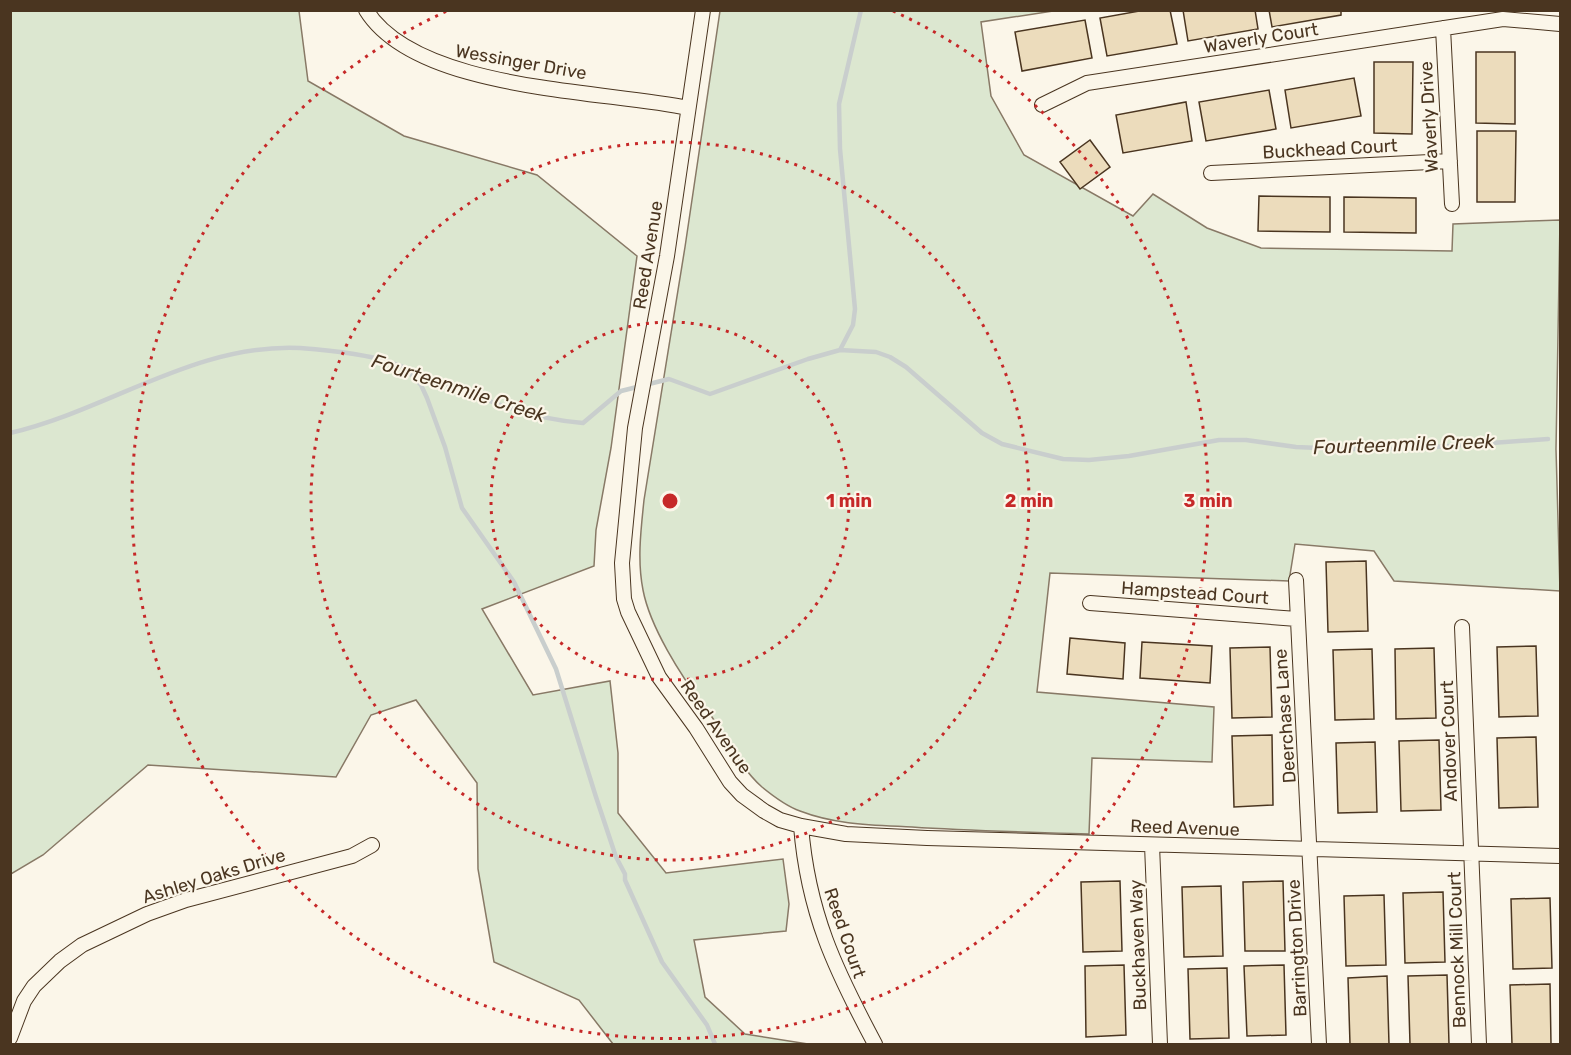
<svg xmlns="http://www.w3.org/2000/svg" width="1571" height="1055" font-family="Rubik,sans-serif">
<style>
.green{fill:#dce7d0;stroke:#887966;stroke-width:1.5}
.lines{fill:none;stroke-linecap:round;stroke-linejoin:round}
.stream{stroke:#c9cecd;stroke-width:4.5}
.building{fill:#ecdcbc;stroke:#4a3520;stroke-width:1.5}
.street-casing{stroke:#4a3520;stroke-width:16}
.street{stroke:#fbf6e9;stroke-width:14}
.ring{fill:none;stroke:#c62828;stroke-width:3;stroke-dasharray:3 6}
.labels{text-anchor:middle;dominant-baseline:central;stroke-width:4.5;stroke-linejoin:round;paint-order:stroke}
.street-label{font-size:18px;fill:#4a3520;stroke:#fbf6e9}
.water-label{font-size:20px;font-style:italic;fill:#4a3520;stroke:#fbf6e9}
.centre{fill:#c62828;stroke:#fbf6e9;stroke-width:3}
.ring-label{font-size:18px;text-anchor:middle;font-weight:bold;fill:#c62828;stroke:#fbf6e9;stroke-width:4.5;stroke-linejoin:round;paint-order:stroke}
</style>
<rect width="100%" height="100%" fill="#fbf6e9"/>
<!-- green -->
<path class="green" d="M11,10L299,11L308,81L404,136L537,175L637,256L611,448L596,530L594,566L482,609L533,695L610,681L618,753V813L666,873L783,859L789,904L786,931L694,940L705,997L745,1034L808,1044H613L579,1000L494,962L478,869L477,783L416,700L371,715L336,777L148,765L43,855L11,874Z
M720,11H1053L981,22L991,96L1024,155L1133,216L1153,194L1207,228L1261,248L1452,251L1453,224L1560,220L1556,449L1560,591L1394,581L1374,551L1295,544L1289,581L1050,573L1037,692L1214,707L1212,762L1092,758L1089,834C1030,832 971,831 912,827C874,825 836,825 800,811C786,806 773,796 762,787C737,765 724,731 704,706C681,676 650,627 643,590C637,560 641,529 644,500L685,247Z"/>
<g class="lines">
<!-- stream -->
<path class="stream" d="M840,350L853,325L855,309L840,149L839,104L861,10
M408,371L421,385L427,398L445,447L462,508L514,582L556,669L596,797L616,857L625,874V880L662,962L707,1025L715,1044
M10,433C109,410 195,343 300,348C325,350 366,354 390,362C454,385 514,418 583,423L621,391L669,379L710,394L808,359L840,350L876,352L890,357L906,367L982,433L1002,444L1063,459L1089,460L1129,456L1219,440H1246L1296,447L1341,449H1407L1548,439"/>
</g>
<!-- building -->
<path class="building" d="M1145,10H1170L1177,44L1107,56L1100,18Z
M1183,10H1255L1258,29L1188,41Z
M1269,10H1341V15L1272,27Z
M1085,20L1092,58L1022,71L1015,32Z
M1476,52H1515V124L1476,123Z
M1374,62H1413L1412,134L1374,133Z
M1354,78L1361,116L1291,128L1285,90Z
M1269,90L1276,129L1206,141L1199,102Z
M1186,102L1192,141L1123,153L1116,115Z
M1477,131H1516L1515,202H1477Z
M1090,140L1110,167L1080,189L1060,162Z
M1259,196L1330,197V232L1258,231Z
M1344,197L1416,198V233L1344,232Z
M1366,561L1368,631L1328,632L1326,562Z
M1070,638L1125,643L1123,679L1067,674Z
M1142,642L1212,646L1210,683L1140,678Z
M1536,646L1538,716L1499,717L1497,647Z
M1270,647L1272,717L1232,718L1230,648Z
M1434,648L1436,718L1396,719L1395,649Z
M1372,649L1374,719L1335,720L1333,650Z
M1272,735L1273,805L1234,807L1232,736Z
M1536,737L1538,807L1499,808L1497,738Z
M1439,740L1441,810L1401,811L1399,741Z
M1375,742L1377,812L1338,813L1336,743Z
M1120,881L1122,951L1083,952L1081,882Z
M1283,881L1285,951H1245L1243,882Z
M1221,886L1223,956L1184,957L1182,887Z
M1443,892L1445,962L1405,963L1403,893Z
M1384,895L1386,965L1346,966L1344,896Z
M1550,898L1552,968L1513,969L1511,899Z
M1124,965L1126,1035L1086,1037L1085,966Z
M1284,965L1286,1035L1247,1036L1244,966Z
M1227,968L1229,1038L1190,1039L1188,969Z
M1447,975L1449,1044H1410L1408,976Z
M1387,976L1389,1044H1350L1348,978Z
M1550,984L1551,1044H1512L1510,985Z"/>
<g class="lines">
<defs>
<path id="street" d="M366,10C416,91 602,90 688,108
M703,10L667,256L635,428L622,563L624,599L628,612L659,677L696,728L730,782L742,795L764,811L780,820L801,826L846,834L927,838L1560,856
M1443,28L1452,204
M1042,105L1087,83L1503,19L1560,24
M1211,173L1450,161
M1296,580L1319,1044
M1090,603L1297,619
M1462,627L1479,1044
M801,826C808,913 835,969 875,1044
M1152,845L1160,1044
M10,1038L24,1001L34,986L60,961L82,945L147,914L186,900L352,856L372,845"/>
</defs>
<!-- street casing -->
<use href="#street" class="street-casing"/>
<!-- street -->
<use href="#street" class="street"/>
</g>
<!-- distance rings -->
<g class="ring">
<circle cx="670" cy="501" r="179"/>
<circle cx="670" cy="501" r="359"/>
<path d="M893 11A538 538 0 1 1 447 11"/>
</g>
<g class="labels">
<!-- street labels -->
<g class="street-label">
<text transform="translate(1261 38) rotate(-9)">Waverly Court</text>
<text transform="translate(521 62) rotate(10)">Wessinger Drive</text>
<text transform="translate(1429 117) rotate(-93)">Waverly Drive</text>
<text transform="translate(1330 149) rotate(-3)">Buckhead Court</text>
<text transform="translate(648 255) rotate(-81)">Reed Avenue</text>
<text transform="translate(1195 593) rotate(4)">Hampstead Court</text>
<text transform="translate(1285 716) rotate(-94)">Deerchase Lane</text>
<text transform="translate(716 727) rotate(55)">Reed Avenue</text>
<text transform="translate(1449 741) rotate(-92)">Andover Court</text>
<text transform="translate(1185 828) rotate(2)">Reed Avenue</text>
<text transform="translate(214 876) rotate(-17)">Ashley Oaks Drive</text>
<text transform="translate(845 933) rotate(71)">Reed Court</text>
<text transform="translate(1138 945) rotate(-92)">Buckhaven Way</text>
<text transform="translate(1297 948) rotate(-93)">Barrington Drive</text>
<text transform="translate(1457 950) rotate(-92)">Bennock Mill Court</text>
</g>
<!-- water labels -->
<g class="water-label">
<text transform="translate(459 388) rotate(18)">Fourteenmile Creek</text>
<text transform="translate(1404 444) rotate(-2)">Fourteenmile Creek</text>
</g>
</g>
<circle cx="670" cy="501" r="9" class="centre"/>
<g class="ring-label">
<text x="849" y="507">1 min</text>
<text x="1029" y="507">2 min</text>
<text x="1208" y="507">3 min</text>
</g>
<!-- border -->
<rect width="1571" height="1055" fill="none" stroke="#4a3520" stroke-width="24"/>
</svg>
